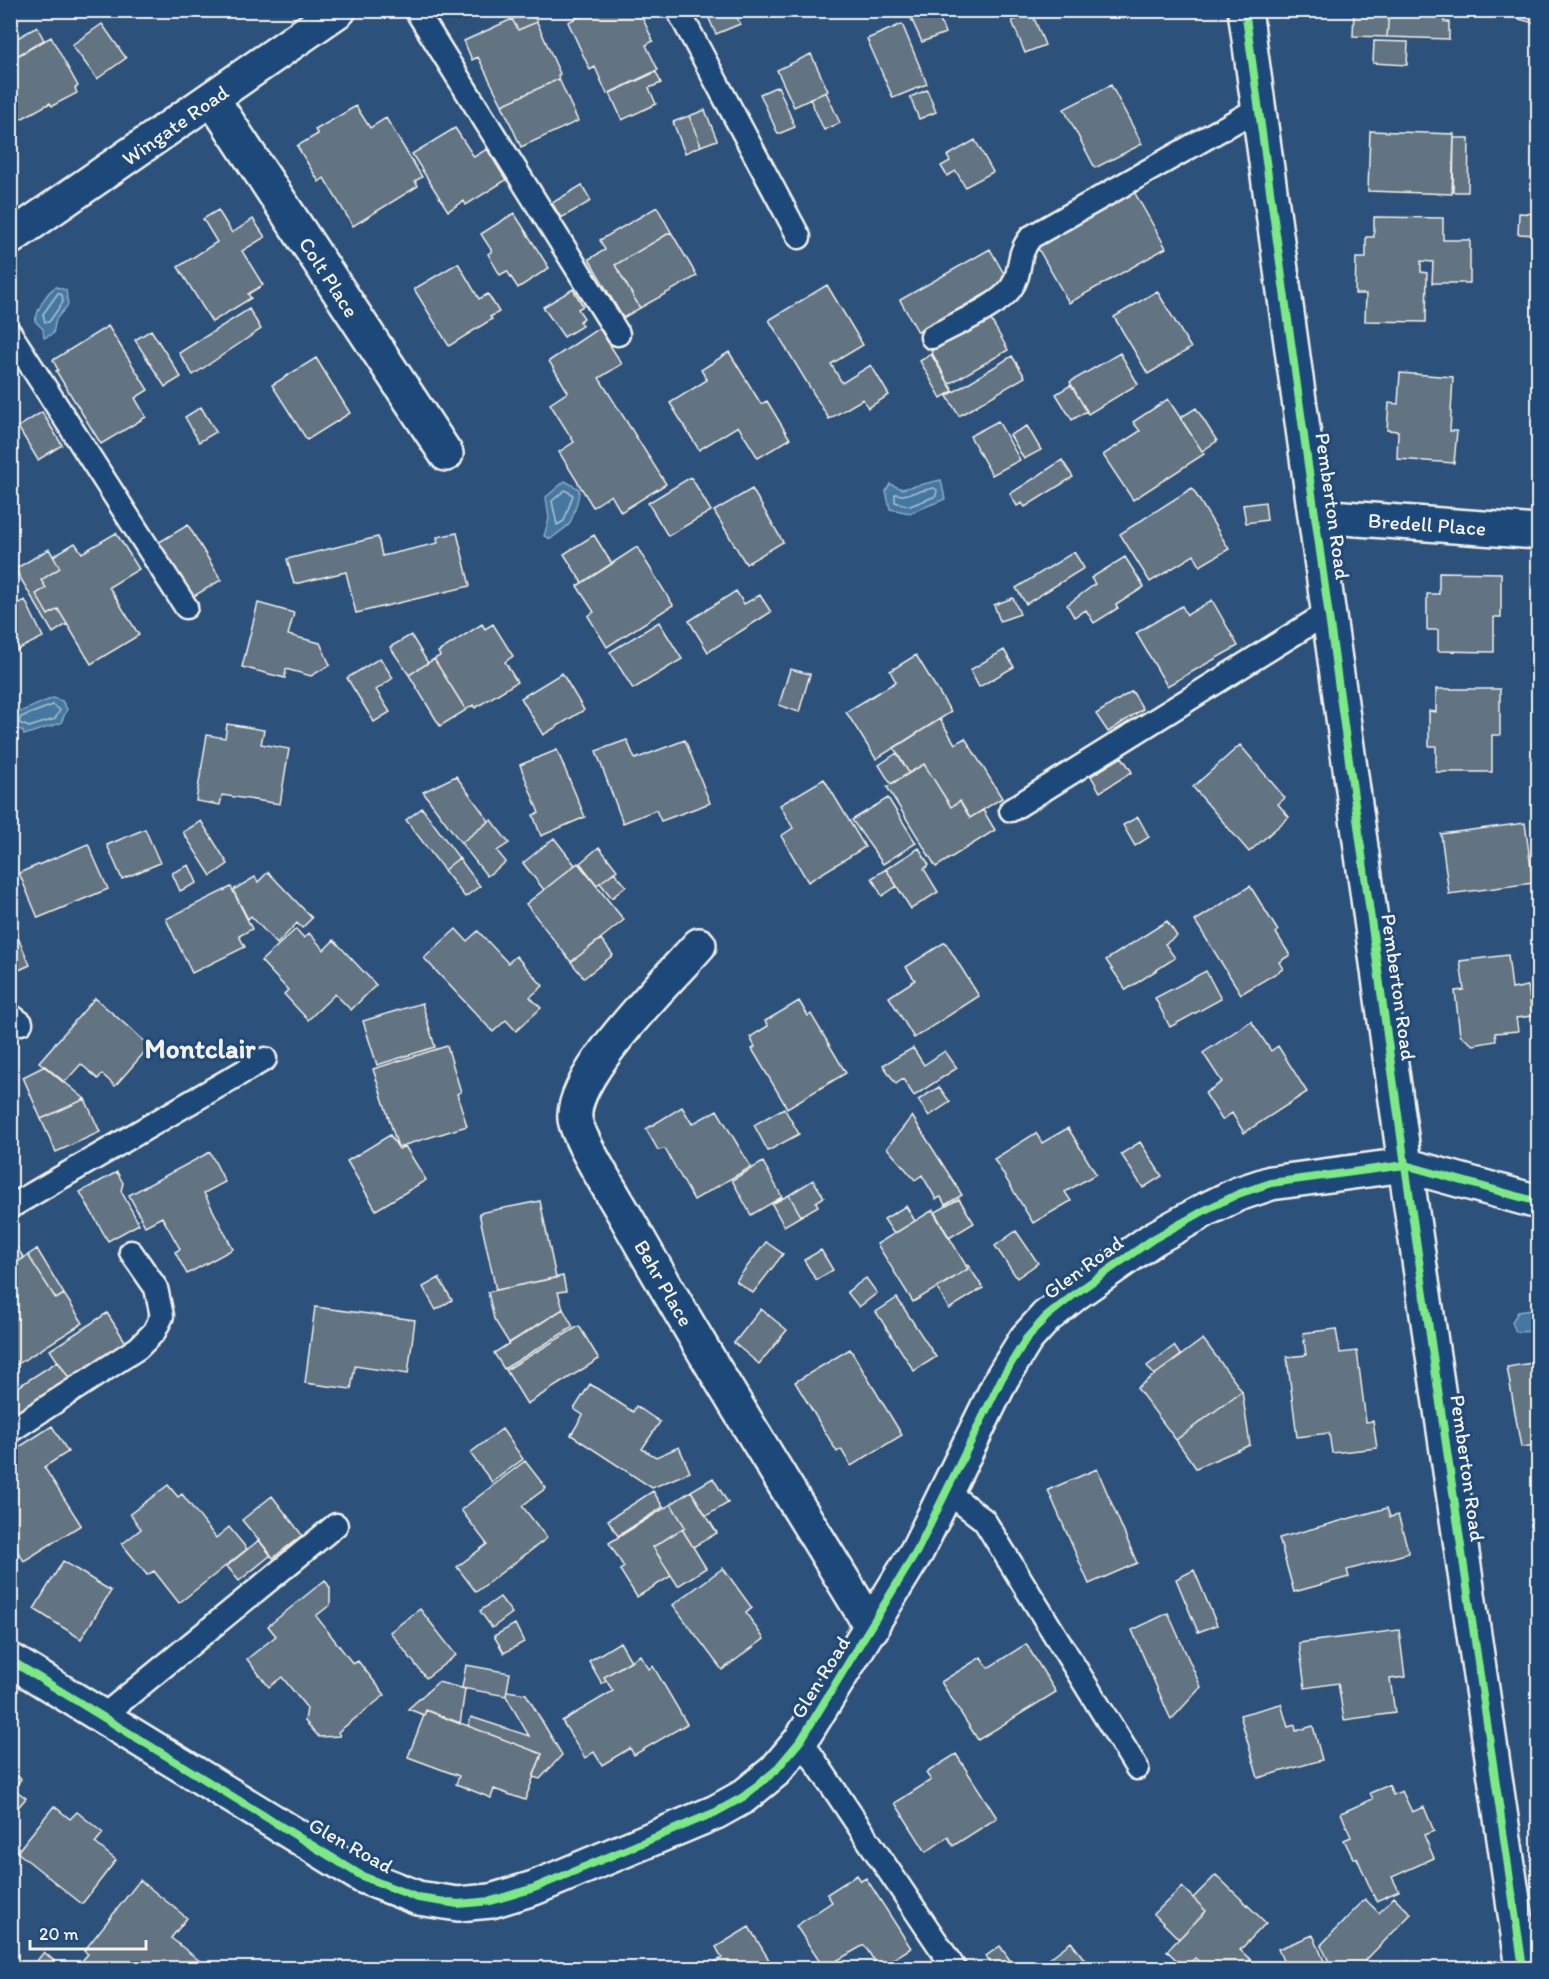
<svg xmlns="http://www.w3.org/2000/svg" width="1549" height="1979" font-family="Itim,sans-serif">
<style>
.water{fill:#4478a1;stroke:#8aa8bd;stroke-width:1.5}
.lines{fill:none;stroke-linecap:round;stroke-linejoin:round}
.shore{stroke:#aec1cc;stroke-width:1.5}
.building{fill:#627382;stroke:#f4f1e8;stroke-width:1.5}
.lane-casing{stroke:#f4f1e8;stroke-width:27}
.street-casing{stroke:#f4f1e8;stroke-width:38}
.lane{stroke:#1f4a7a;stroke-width:22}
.street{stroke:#1f4a7a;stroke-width:33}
.cycleway-casing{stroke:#1f4a7a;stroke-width:11}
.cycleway{stroke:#7ce984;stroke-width:8}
.labels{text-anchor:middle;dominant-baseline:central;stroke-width:6;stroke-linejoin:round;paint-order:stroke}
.street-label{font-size:21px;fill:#f4f1e8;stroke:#1f4a7a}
.district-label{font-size:27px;font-weight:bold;fill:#f4f1e8;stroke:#1f4a7a}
</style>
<rect width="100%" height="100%" fill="#2c527c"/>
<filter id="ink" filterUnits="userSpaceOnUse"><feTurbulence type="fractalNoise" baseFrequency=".0167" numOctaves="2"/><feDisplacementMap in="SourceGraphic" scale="12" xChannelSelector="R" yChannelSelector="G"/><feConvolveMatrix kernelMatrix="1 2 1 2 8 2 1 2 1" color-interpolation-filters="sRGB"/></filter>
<g filter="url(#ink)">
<!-- water -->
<path class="water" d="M56,287L66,290L68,305L56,319L53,334L44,338L43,329L35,321C38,309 45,293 56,287Z
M941,480L945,499L910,513L890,509L886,491L890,484L902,489Z
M565,481L579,489C580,495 573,516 570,523C567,528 556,534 551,539L544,536L549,519L546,497Z
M53,698L62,701L67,709L61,723L24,735L23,731L14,727L12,722L17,713Z
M1538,1309V1331L1516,1332L1512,1322L1518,1312Z"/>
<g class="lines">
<!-- shore -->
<path class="shore" d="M58,293L62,295L63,302L49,322H45L43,314Z
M934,488L937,490L936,496L910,506L895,502V494L903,495Z
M565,490L573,495L564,521L557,525L552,501Z
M53,705L60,710L55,719L29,727L19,723L21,717Z"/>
</g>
<!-- building -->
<path class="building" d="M593,10H639L653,41L646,45L658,70L607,94L595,67L590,70L568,22Z
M705,10H734L740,24L716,34Z
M923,10H936L945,33L922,42L910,16Z
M1354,10H1389L1387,37L1353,36Z
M1389,10H1444V22H1449V39L1387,37Z
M1517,10H1538V24L1515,18Z
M531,11L537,22L518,30L512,19Z
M1032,13L1045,45L1025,53L1012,21Z
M512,19L518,30L537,22L560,74L558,75L559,79L502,105L478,57L472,60L464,41Z
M102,24L126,58L97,79L72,45Z
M902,24L927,84L893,98L867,39Z
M37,27L44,40L10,60V42Z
M51,37L78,86L75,88L77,93L52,106L50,103L10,125V60Z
M1374,41L1408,42L1407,65L1373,63Z
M811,54L828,91L794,107L777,70Z
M656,72L661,83L649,88L656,104L622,120L610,93Z
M559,79L578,121L521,147L502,105Z
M1111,85L1142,144L1095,168L1064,109Z
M778,86L795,127L778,134L760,94Z
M927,90L936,112L919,119L910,97Z
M826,92L840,123L824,130L810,99Z
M356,106L370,128L386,118L422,177L415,181L418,186L353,226L324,178L319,182L297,146L318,134L315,130Z
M705,110L717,140L701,146L689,116Z
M689,116L701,146L685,153L673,122Z
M455,128L474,157L487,149L506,180L466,205L464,201L448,211L412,154Z
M1370,131L1454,134L1452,194L1368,191Z
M1454,138H1469L1468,192H1453Z
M975,140L993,172L965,187L956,171L947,176L941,166L950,161L947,156Z
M582,185L591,201L561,218L552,203Z
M1132,188L1166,248L1069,303L1035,243Z
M657,207L671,232L615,265L640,308L623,318L589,259L605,250L600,240Z
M218,210L232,233L253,219L265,237L242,251L263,285L248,294L251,298L212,322L178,267L217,242L203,219Z
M514,213L549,268L518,288L507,271L500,275L488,254L492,251L481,234Z
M1519,213L1538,214V235L1518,234Z
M1374,217L1443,218V240H1470V283H1432L1433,262L1421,261V272L1427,273L1426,322L1365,321L1366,294H1355L1356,258H1366V237H1374Z
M671,232L697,276L640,308L615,265Z
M990,249L1008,281L918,332L900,300Z
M458,263L479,299L488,294L499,312L490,317L492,319L449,346L414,289Z
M827,285L863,345L831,364L842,383L871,365L889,395L868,408L863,399L829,419L769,320Z
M573,289L583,306L578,309L584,318L580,321L582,326L564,337L543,307Z
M1157,291L1191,348L1148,374L1114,317Z
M249,309L261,329L193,375L179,353Z
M990,318L1008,350L949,384L931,351Z
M108,326L148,390L135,398L146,417L101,444L56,371L58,370L53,360Z
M599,328L622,364L599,378L666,484L621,512L611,495L593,507L559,452L574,442L550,404L568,392L549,361Z
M151,330L181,377L165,387L135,340Z
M729,352L761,404L767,401L790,439L758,458L738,426L699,450L670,403L707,380L701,370Z
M1120,353L1138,384L1088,414L1070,382Z
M931,354L953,391L941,398L920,361Z
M1012,356L1025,377L959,416L947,396Z
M316,358L350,413L307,440L272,385Z
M1400,373L1453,377L1450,431H1457L1454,463L1397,459L1398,431L1387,430L1389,403L1398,404Z
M1071,385L1087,411L1072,420L1056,394Z
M1168,399L1204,454L1133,500L1103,455L1140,431L1133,422Z
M201,407L216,432L199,442L185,417Z
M1196,408L1217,441L1202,451L1180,418Z
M42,412L62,445L38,460L18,427Z
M998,421L1020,460L992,475L970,436Z
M1027,426L1041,450L1024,459L1010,435Z
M1062,460L1073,477L1025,507L1022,503L1017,506L1010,494Z
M691,477L711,511L668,536L648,503Z
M1192,488L1229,549L1200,566L1194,555L1150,582L1120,534Z
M752,489L783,542L746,564L714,511Z
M1265,502L1267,520L1246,523L1243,505Z
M188,525L221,580L189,599L156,544Z
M116,533L139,569L109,587L139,635L91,664L58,609L48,615L36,594L46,588L41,580L60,568L53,556L75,543L82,553Z
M457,533L470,586L356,613L346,572L294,584L287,559L378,537L382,556L438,543L437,537Z
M594,535L612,564L582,583L564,554Z
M637,547L673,605L607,647L588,616L594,612L577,586Z
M49,549L60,568L41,580L46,588L36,594L48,615L58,609L67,624L53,633L15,569Z
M1074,552L1084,568L1026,604L1016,588Z
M1125,557L1144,587L1116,605L1118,608L1094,623L1086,610L1074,617L1067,605L1095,584L1091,578Z
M1439,572L1501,573V617H1494V652L1438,651V630H1427V594H1439Z
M736,591L744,604L760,595L771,612L708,652L689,621Z
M1013,598L1020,614L1000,621L994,605Z
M25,600L43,637L13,652L10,646V607Z
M1212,600L1238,646L1167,686L1136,633L1182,606L1187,615Z
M258,603L294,613L288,635L320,643L330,665L311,676L286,669L285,678L242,667Z
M659,622L682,659L633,689L610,652Z
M482,624L485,629L493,624L513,656L505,662L517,682L475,708L473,705L466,710L434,659L440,656L438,652Z
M411,635L428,663L409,675L390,647Z
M1004,650L1014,667L979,687L970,670Z
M916,655L951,712L876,759L846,712L896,682L890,671Z
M380,658L393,678L376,690L390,712L374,722L347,678Z
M434,659L466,710L440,726L409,675Z
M790,669L810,674L799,712L779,705Z
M562,673L584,710L543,735L521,698Z
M1436,689H1500V735H1492V772H1436V746H1429V711L1436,712Z
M1132,691L1143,709L1108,732L1096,714Z
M940,719L955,744L965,738L1002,798L970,818L960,801L951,807L924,764L909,773L894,748Z
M227,724L264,730L261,744L289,749L280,804L222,795L220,805L196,801L207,735L225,738Z
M627,740L635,759L685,740L710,803L661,821L656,810L623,823L596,751Z
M1240,745L1285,798L1278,804L1289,817L1249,852L1193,787Z
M557,750L585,817L541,836L533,815L539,813L520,765Z
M897,753L909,773L891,784L879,765Z
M1122,757L1132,772L1100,792L1091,776Z
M924,764L951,807L960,801L970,818L983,810L995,830L936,867L887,787Z
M456,776L489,821L461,843L423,792Z
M824,779L865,847L808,882L781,836L793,828L780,805Z
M888,798L916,843L883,864L852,820Z
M422,808L459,858L444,870L406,820Z
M1138,817L1149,837L1135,846L1123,825Z
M491,820L509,843L497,851L506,862L487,876L461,843Z
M201,821L228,864L211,876L183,832Z
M1525,823L1533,883L1449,894L1441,834Z
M145,829L160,863L122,879L107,845Z
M554,838L575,865L544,890L523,863Z
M88,844L108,889L38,918L19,873Z
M599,847L617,870L597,885L580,863Z
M919,848L929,865L924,869L938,892L911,909L886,869Z
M459,858L480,886L465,897L444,870Z
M578,863L624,920L571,962L526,904Z
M189,865L197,883L180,891L172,873Z
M886,869L897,886L882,896L872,878Z
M268,872L312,918L302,928L297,923L277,944L251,916L248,919L233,890L255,877L258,882Z
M614,872L626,886L612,898L600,883Z
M1250,886L1278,931L1276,933L1290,955L1279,962L1283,969L1241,994L1195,921Z
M231,887L252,929L239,936L245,947L192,973L166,919Z
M1167,921L1177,936L1165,944L1175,958L1126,990L1106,960Z
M296,929L304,938L309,933L324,950L334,940L376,985L351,1010L335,994L308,1020L284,994L288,990L261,961Z
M456,929L467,941L478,931L508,963L516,956L543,986L530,997L541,1008L516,1031L506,1020L493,1032L424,958Z
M16,933L30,965L10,974V935Z
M601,939L613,955L584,978L571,962Z
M945,942L979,996L914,1038L889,997L915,980L906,967Z
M1508,955L1512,989L1528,986L1532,1016L1516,1018L1518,1031L1495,1033L1496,1041L1473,1045L1460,1035L1455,991L1464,990L1460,961Z
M1206,971L1221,999L1170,1027L1155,998Z
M95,998L150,1046L115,1086L102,1074L98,1079L81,1064L64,1083L39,1062Z
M799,1001L808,1016L811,1014L846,1073L787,1108L752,1049L755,1047L750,1037L768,1026L765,1021Z
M422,1003L435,1047L377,1065L363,1021Z
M1251,1021L1271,1051L1278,1046L1307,1092L1244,1133L1232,1113L1222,1120L1205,1093L1222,1082L1203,1053Z
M447,1046L461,1092L457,1094L467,1126L398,1147L373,1069Z
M913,1048L924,1065L945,1051L957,1068L914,1096L903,1079L896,1084L883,1065Z
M45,1066L85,1099L41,1119L23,1077Z
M939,1087L950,1102L929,1116L918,1100Z
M85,1099L100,1132L56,1152L41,1119Z
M682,1107L692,1124L717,1110L751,1167L694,1200L665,1149L658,1150L646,1129Z
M784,1108L799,1134L768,1151L754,1125Z
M912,1116L962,1195L945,1205L941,1197L936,1199L922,1175L915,1180L887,1148Z
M1068,1128L1096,1174L1065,1192L1071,1201L1033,1223L994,1159L1036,1133L1042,1143Z
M390,1135L399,1149L405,1146L426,1180L376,1210L347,1161Z
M1140,1142L1162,1176L1143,1188L1121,1154Z
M210,1152L225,1182L204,1193L233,1249L187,1274L175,1252L180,1249L162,1217L145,1226L129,1195Z
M763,1162L782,1197L751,1215L732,1180Z
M117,1172L123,1183L121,1191L139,1224L108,1241L80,1192Z
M813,1180L824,1197L816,1202L818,1206L801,1216L789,1195Z
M789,1195L801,1216L784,1226L772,1204Z
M959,1199L974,1223L949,1238L934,1213Z
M540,1201L556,1278L496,1290L479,1213Z
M906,1206L915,1221L894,1234L884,1219Z
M933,1210L968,1269L913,1302L877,1244Z
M1016,1231L1038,1263L1017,1278L995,1246Z
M10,1238L24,1258L10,1267Z
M766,1242L783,1254L753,1293L736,1281Z
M37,1249L64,1294L56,1299L28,1255Z
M821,1250L833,1270L816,1280L804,1260Z
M28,1255L56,1299L64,1294L83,1323L10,1369V1267Z
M968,1265L983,1288L949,1309L937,1288L968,1269L966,1266Z
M563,1276L566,1291L558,1292L563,1309L509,1343L494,1319L488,1292Z
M439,1278L452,1300L436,1310L423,1287Z
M866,1278L877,1293L859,1307L847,1292Z
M897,1298L936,1357L914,1371L876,1312Z
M315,1307L415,1320L408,1374L355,1366L351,1389L305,1383Z
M563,1309L573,1327L504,1369L494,1353Z
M761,1309L787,1330L759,1364L734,1343Z
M107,1313L127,1344L71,1381L50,1350Z
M579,1326L599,1359L527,1404L506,1370Z
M1336,1329L1340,1353L1357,1351L1366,1422L1373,1421L1377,1448L1332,1453L1329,1433L1297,1437L1287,1357L1306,1355L1303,1333Z
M1203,1339L1242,1391L1176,1440L1137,1388Z
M1174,1346L1181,1356L1154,1375L1147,1366Z
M850,1349L902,1435L851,1466L841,1449L837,1452L795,1382Z
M58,1361L71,1381L16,1416L10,1407V1392Z
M1538,1362V1445L1521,1447L1507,1367Z
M590,1384L633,1412L636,1406L660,1422L642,1449L656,1457L679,1447L690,1472L652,1488L571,1435L583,1415L574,1409Z
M1242,1391L1250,1445L1196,1468L1176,1440Z
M52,1426L68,1452L44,1467L81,1525L24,1561L10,1540V1453Z
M502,1429L523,1459L492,1482L470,1453Z
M525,1461L546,1488L522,1506L547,1538L476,1592L457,1567L487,1544L461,1510Z
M1097,1469L1137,1563L1089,1584L1048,1490Z
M713,1478L728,1503L706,1516L691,1491Z
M168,1485L178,1497L182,1494L216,1538L229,1527L247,1549L179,1603L154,1571L147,1575L122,1544L141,1529L130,1514Z
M653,1491L663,1507L618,1536L608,1520Z
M691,1491L717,1533L693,1547L682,1529L685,1527L671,1504Z
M272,1496L302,1535L273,1558L242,1520Z
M671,1504L685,1527L653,1547L671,1576L637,1597L620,1570L624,1567L609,1543Z
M1387,1508L1390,1517L1398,1515L1409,1553L1347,1570L1349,1577L1294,1592L1279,1538Z
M682,1529L706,1568L678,1586L653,1547Z
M259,1540L271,1555L239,1581L227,1566Z
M63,1561L111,1591L81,1639L34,1609Z
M723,1568L752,1608L746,1613L764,1639L722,1670L673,1605Z
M1194,1570L1217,1625L1198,1632L1176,1579Z
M325,1580L330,1588V1605L316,1616L353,1664L358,1661L385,1695L338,1732L340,1736L319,1737L305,1721L307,1708L282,1677L269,1687L247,1659L276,1636L268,1626Z
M500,1597L512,1613L492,1628L480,1611Z
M420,1609L456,1655L426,1678L390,1632Z
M1168,1613L1201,1687L1171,1720L1132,1630Z
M515,1624L524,1642L504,1653L494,1636Z
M1399,1630L1405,1677L1390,1679L1395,1713L1344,1720L1338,1683L1305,1688L1299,1643Z
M620,1642L631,1661L604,1677L606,1681L602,1684L589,1661Z
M1026,1644L1056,1692L978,1740L941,1682L981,1657L988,1668Z
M640,1655L649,1669L653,1666L687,1724L634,1755L630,1748L602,1765L594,1752L585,1758L562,1721L613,1691L604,1677Z
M466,1665L510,1673L506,1696L462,1688Z
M438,1682L465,1689L460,1724L426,1710L424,1715L408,1709Z
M507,1691L526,1694L562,1755L540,1779L533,1777L542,1754L468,1726L471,1717L529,1736L506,1696Z
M1281,1704L1288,1727L1295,1725L1296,1731L1313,1726L1322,1760L1258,1778L1240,1715Z
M426,1710L542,1754L525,1800L494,1789L491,1798L456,1784L459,1776L408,1757Z
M956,1754L997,1818L953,1846L948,1837L926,1852L895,1803L931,1780L926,1773Z
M10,1771L21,1779L14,1789L26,1798L10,1817Z
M1389,1785L1393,1795L1402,1791L1412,1812L1424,1807L1434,1831L1424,1835L1434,1858L1392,1877L1399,1891L1376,1901L1357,1858H1353L1344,1840L1351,1837L1341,1813L1373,1799L1370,1793Z
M54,1806L70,1819L77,1812L103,1833L95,1843L116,1860L82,1904L17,1852Z
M857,1875L861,1881L866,1878L911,1948L879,1968L864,1945L824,1968L796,1926L832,1902L827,1894Z
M1216,1875L1266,1923L1240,1950L1252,1961L1245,1968H1206L1195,1958L1185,1968L1167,1951L1206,1911L1193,1898Z
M140,1880L187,1918L171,1938L206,1966L204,1968H89L81,1962L88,1954L84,1951Z
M1182,1887L1206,1911L1179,1939L1154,1914Z
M1394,1897L1411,1914L1358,1968H1332L1321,1945L1365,1899L1379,1913Z
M749,1927L774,1968H704L722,1958L716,1947Z
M1313,1935L1327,1968H1286L1278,1949Z
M1071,1942L1091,1968H1037Z
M1000,1946L1014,1966L1011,1968H994L986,1956Z
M44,1952L59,1965L56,1968H31Z
M1409,1961L1414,1968H1397Z"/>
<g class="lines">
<defs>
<path id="lane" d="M416,10L618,334
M678,10L799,237
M10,333L186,607
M932,337C953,325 998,307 1011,288C1023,272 1015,256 1031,237L1259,108
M1011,810L1329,612
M10,1015L21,1023
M10,1207L265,1059
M10,1431L138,1348L154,1332L162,1316L156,1288L131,1252
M946,1491L984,1520L1137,1768
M102,1717L336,1525
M801,1740L954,1968"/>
<path id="street" d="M1245,10L1405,1165L1523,1968
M213,100L446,454
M10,238L339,10
M1316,516L1538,532
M699,945C669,979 570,1075 575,1119C578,1140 618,1202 630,1224C707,1361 791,1494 872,1628
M10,1660L362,1876L418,1898L458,1904L491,1901L534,1888L716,1812L743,1797L775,1771L801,1740L917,1551L1002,1378L1026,1339L1046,1317L1076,1293L1153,1239L1207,1209L1238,1194L1271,1183L1405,1165L1538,1202"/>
</defs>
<!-- lane casing -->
<use href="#lane" class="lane-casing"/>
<!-- street casing -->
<use href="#street" class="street-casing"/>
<!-- lane -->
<use href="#lane" class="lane"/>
<!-- street -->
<use href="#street" class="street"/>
<defs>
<path id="cycleway" d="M1245,10L1405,1165L1523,1968
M10,1660L362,1876L418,1898L458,1904L491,1901L534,1888L716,1812L743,1797L775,1771L801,1740L917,1551L1002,1378L1026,1339L1046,1317L1076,1293L1153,1239L1207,1209L1238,1194L1271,1183L1405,1165L1538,1202"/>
</defs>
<!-- cycleway casing -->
<use href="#cycleway" class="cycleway-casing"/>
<!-- cycleway -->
<use href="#cycleway" class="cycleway"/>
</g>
</g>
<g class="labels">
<!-- street labels -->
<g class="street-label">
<text transform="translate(175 125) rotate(-35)">Wingate Road</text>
<text transform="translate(329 277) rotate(57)">Colt Place</text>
<text transform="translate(1333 506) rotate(82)">Pemberton Road</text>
<text transform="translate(1427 524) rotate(4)">Bredell Place</text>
<text transform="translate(1399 987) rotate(82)">Pemberton Road</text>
<text transform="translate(1083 1267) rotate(-36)">Glen Road</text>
<text transform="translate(664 1283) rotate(60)">Behr Place</text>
<text transform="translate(1468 1468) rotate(82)">Pemberton Road</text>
<text transform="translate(820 1677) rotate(-58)">Glen Road</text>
<text transform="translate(351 1845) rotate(29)">Glen Road</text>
</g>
<!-- district labels -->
<g class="district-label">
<text x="200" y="1048">Montclair</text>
</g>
</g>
<!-- margin -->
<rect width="1549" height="1979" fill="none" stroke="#1f4a7a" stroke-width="36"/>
<rect x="18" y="18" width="1513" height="1943" fill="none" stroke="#f4f1e8" stroke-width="2" filter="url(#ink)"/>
<!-- scale -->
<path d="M30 1940v9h116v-9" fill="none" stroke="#f4f1e8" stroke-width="3"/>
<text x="39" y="1940" font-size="18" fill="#f4f1e8" stroke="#1f4a7a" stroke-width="4.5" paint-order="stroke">20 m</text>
</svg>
